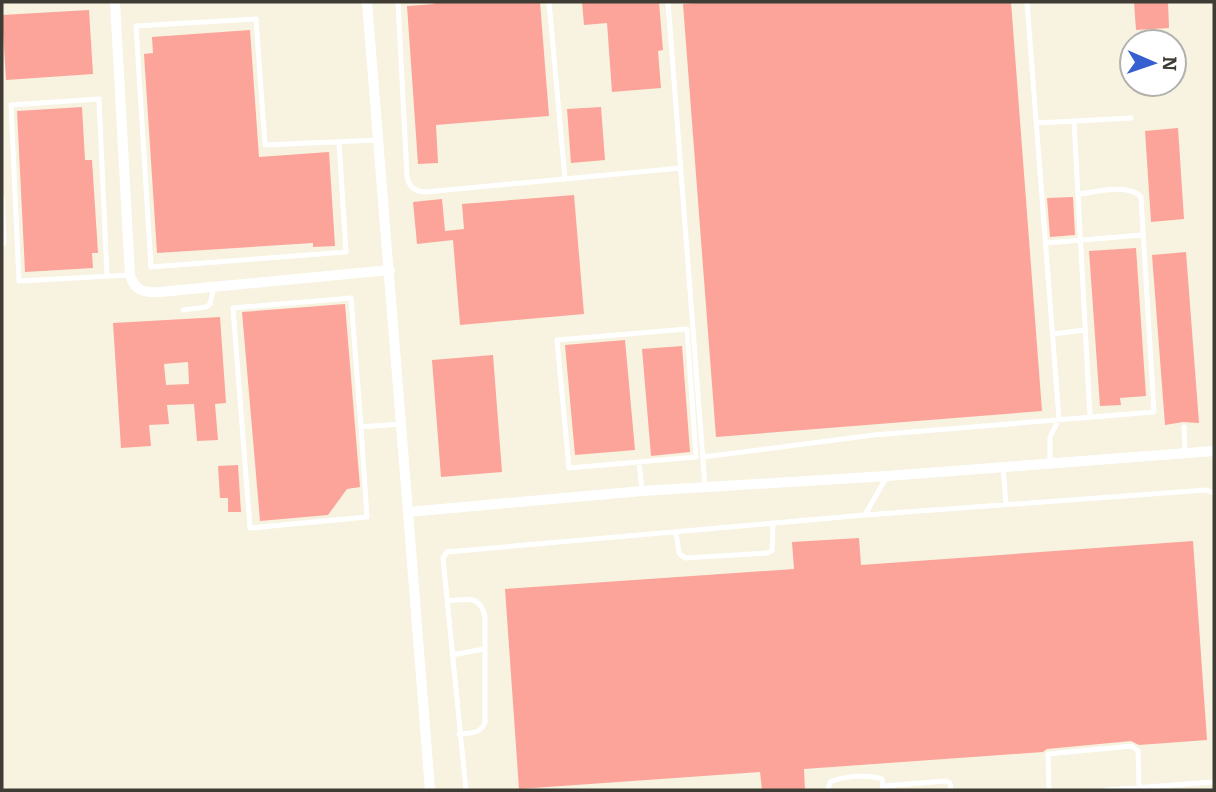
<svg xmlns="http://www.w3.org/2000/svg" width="1216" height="792" font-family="Bitter,serif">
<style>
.building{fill:#fca499;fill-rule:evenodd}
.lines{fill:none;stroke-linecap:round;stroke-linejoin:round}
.lane{stroke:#fff;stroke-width:5}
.street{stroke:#fff;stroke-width:10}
</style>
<rect width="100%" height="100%" fill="#f7f3e0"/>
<!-- building -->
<path class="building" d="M434,2H540L549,116L436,125L438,163L418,164L407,6L434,4Z
M582,2H659L663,50L658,51L661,88L612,92L607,23L584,25Z
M707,2H1011L1042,411L716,437L683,4Z
M1134,2H1168L1169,28L1136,30Z
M89,10L93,74L6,80L2,15Z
M250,30L259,157L329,152L335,246L313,247V243L157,253L144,54L153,53L152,37Z
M82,107L85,160H92L98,253H92L93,268L25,272L17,111Z
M601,107L605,160L571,163L567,109Z
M1178,128L1184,219L1151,222L1145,131Z
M574,195L584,314L460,325L453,240L417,244L413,202L442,199L445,231L464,229L462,204Z
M1073,197L1075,235L1050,237L1047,198Z
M1136,248L1146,396L1120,398L1121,405L1100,406L1089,251Z
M1186,252L1199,423L1183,422L1165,425L1152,255Z
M345,304L360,487L347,489L328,515L260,521L242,312Z
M220,317L226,403L215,404L218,440L197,441L194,404L167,405L169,424L149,425L151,446L121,448L113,323ZM188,362L189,384L166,385L164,364Z
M625,340L635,450L575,455L565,345Z
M682,346L690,452L651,456L642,349Z
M493,355L502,472L441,477L432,360Z
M238,465L241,512H228V498H220L218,466Z
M859,538L861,565L1193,541L1207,740L1139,745L1131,741L1047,749L1043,752L804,769L805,790H762L760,772L519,789L505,589L794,569L792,542Z"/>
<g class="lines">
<!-- lane -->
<path class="lane" d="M398,2L407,176C409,187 414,191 425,192L681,168
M549,2L565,179
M668,2L705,487
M1027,2L1059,419L1050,437V464
M1074,122L1090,416
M1037,123L1131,118
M339,142L346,252L151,267L136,26L256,19L265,145L377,140
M2,197L4,242L2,245
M1046,243L1142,235
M107,276L99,99L11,105L19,281L130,275
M183,310L206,307L210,304L214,287
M687,329L696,457L569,468L557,340Z
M1053,334L1085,330
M361,427L367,517L250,528L233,308L351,298L361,427L400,424
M1184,427L1185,453
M703,457L874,435L1154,412L1141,197C1127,183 1097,192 1079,194
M639,462L642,491
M1003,466L1006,504
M865,515L887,476
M676,532L679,553L685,558L767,553L772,551L773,524
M447,601C466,600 480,593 485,617V722C481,734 471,733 459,734
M452,655L484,649
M883,786L946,781L950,783L951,790
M466,790L443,558L447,552L865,515L1206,490L1214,493
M828,790L830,782C842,776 870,774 882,779L883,790
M1049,790L1048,754L1132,746L1138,751L1139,787
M1106,790L1214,782"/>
<!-- street -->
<path class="street" d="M115,2L130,275C135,291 144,293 160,292L390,270
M367,2L408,512L642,491L887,476L1214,451
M408,512L430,790"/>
</g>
<!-- border -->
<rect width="1216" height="792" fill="none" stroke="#3e3c35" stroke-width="7"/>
<!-- north arrow -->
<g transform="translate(1153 63) rotate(92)"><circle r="33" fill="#ffffff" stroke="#b2b1ae" stroke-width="2"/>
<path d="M0-5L12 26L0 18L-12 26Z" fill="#365fcf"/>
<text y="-10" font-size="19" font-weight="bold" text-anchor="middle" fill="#3e3c35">N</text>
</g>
</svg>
